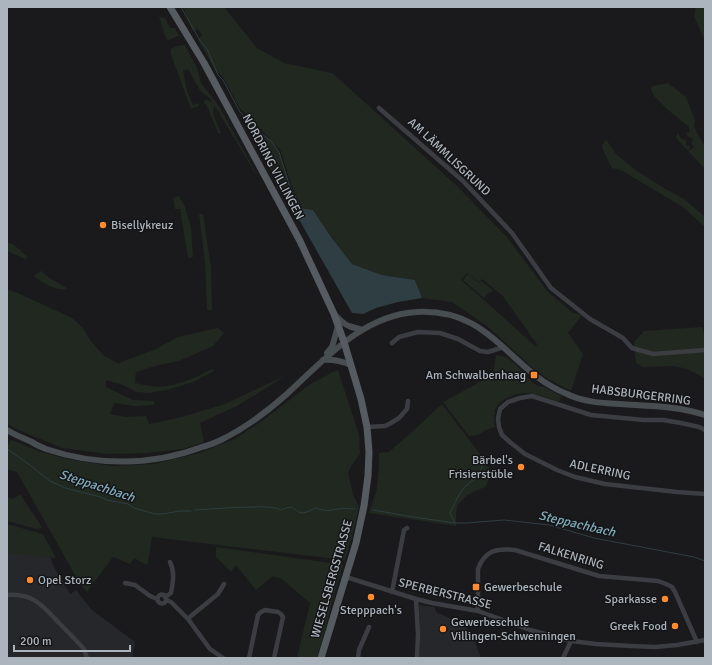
<svg xmlns="http://www.w3.org/2000/svg" width="712" height="665" font-family="Signika,sans-serif">
<style>
.built{fill:#26272a}
.green{fill:#20281f;fill-rule:evenodd}
.water{fill:#2e3e42}
.lines{fill:none;stroke-linecap:round;stroke-linejoin:round}
.stream{stroke:#2e3e42;stroke-width:1}
.street{stroke:#3b3d42;stroke-width:4.5}
.secondary{stroke:#484d52;stroke-width:6}
.primary{stroke:#565b61;stroke-width:7}
.poi-dot{fill:#ff8b30;stroke:#151518;stroke-width:1.5}
.labels{text-anchor:middle;dominant-baseline:central;stroke-width:3;stroke-linejoin:round;paint-order:stroke}
.street-label{font-size:12px;fill:#acb5bd;stroke:#151518}
.poi-label{font-size:12px;fill:#acb5bd;stroke:#151518;text-anchor:start}
.water-label{font-size:13px;font-style:italic;fill:#81acb9;stroke:#151518}
</style>
<rect width="100%" height="100%" fill="#1a1a1d"/>
<!-- built -->
<path class="built" d="M7,528L42,537L54,567L70,594L76,590L92,610L135,642L132,658H7Z
M419,605L435,607V610L438,613L452,619L464,626L473,636L481,658H419L420,632Z"/>
<!-- green -->
<path class="green" d="M183,7H224L257,48L284,63L332,73L339,79L457,186L506,236L548,292L573,313L582,315L568,333L583,354L571,391L548,379L535,370L487,326L452,302L422,298L415,280L382,275L352,264L331,237L313,210L302,208L291,184L280,149L273,143L279,152L289,184L298,201L297,203L289,204L240,111L261,133L271,140L239,107L223,77L216,71L198,40L202,35L198,29L193,31ZM467,273L479,282L482,279L502,295L537,344L536,347L493,308L461,280Z
M696,7H705V41L694,16Z
M159,17L165,18L170,28H175L179,36L168,40L166,38Z
M185,45L197,68L201,83L219,106L256,173H255L218,111L214,106L213,114L221,133H218L207,106L204,103L205,99L211,102V99L201,92L188,69L183,71L187,91L193,105L199,103L198,106L191,109L171,55V49L177,46Z
M668,83L686,97L695,120L694,127L701,140L705,146V169L677,139L676,137L678,133L682,140L685,139L686,141V144L687,146H690L689,149L690,150L694,147L691,143L692,142L693,139C690,138 687,136 686,133L690,132L689,127L668,110L654,96L651,89L652,86Z
M606,139L616,154L637,171L664,188L684,199L705,217V227L683,207L621,170L612,168L603,150L602,146Z
M179,196L185,207L191,228L193,257L188,258L180,209H175L173,198Z
M199,214H203L211,267L212,310H207L205,262Z
M8,243L13,244L28,257L25,259L7,251Z
M41,271C49,279 59,283 68,289C56,292 43,282 33,276Z
M468,274L479,283L481,281L493,290L490,293L489,292L484,298L463,280Z
M7,289L20,294L72,318L83,328L90,340L103,355L119,364L121,362L154,350L178,337L218,328L224,333L213,346L179,361L159,365L136,372L135,383C140,384 145,385 150,386C172,389 193,379 212,369L214,371L193,382L167,390L148,393L136,392L123,385L106,380V387L133,400L154,401V405L134,406L114,403L110,414L126,417L146,416L149,424L178,418L225,404L284,376L271,385L237,406L200,423L204,442L183,449L147,453L108,454L62,448L21,431L7,424Z
M702,327L705,339V378L687,369L674,366L643,367L636,363L634,342L644,331Z
M496,355C513,356 520,371 532,382C534,384 537,385 540,387L543,386L561,396L559,402C549,399 536,393 525,393C517,393 505,398 499,403C497,406 495,409 494,412H495L494,416L495,427L486,430L478,435L469,436L443,402L493,375Z
M338,370L359,435L360,454L351,466L348,474L353,494L359,507L352,537L345,560L152,537L148,563L146,565L134,558L130,564L113,557L87,592L80,584L17,472L7,469V446L11,440L36,450L66,459L113,466L154,464L199,453L235,439L262,421L309,385L331,373Z
M442,404L480,454L489,468V476L487,484L485,487L471,493L465,497L458,505L456,512V526L369,513L377,489L379,465V453L389,452L413,431Z
M20,494L40,524L42,528L37,529L7,521V497L13,499Z
M7,524L43,534L56,558L7,553Z
M216,547L331,563L343,564L317,658H297L310,603L282,579L273,576L256,590L236,565L231,572L216,557Z"/>
<!-- water -->
<path class="water" d="M292,207L313,210L331,237L352,264L382,275L415,280L422,298L398,302L376,308L363,314L352,313Z"/>
<g class="lines">
<!-- stream -->
<path class="stream" d="M181,7L199,39L207,49L218,75L223,80L240,112L261,133L272,142L279,152L289,184L301,208
M7,449L30,465L50,481L65,488L101,497L107,500L128,504L134,508L155,514H163L179,511H191
M194,510C214,509 233,507 253,507C263,507 272,506 281,510C296,503 293,512 303,513C307,513 312,509 316,508C326,512 329,510 339,509C344,508 350,509 355,509
M373,510L407,516L455,523H466L504,520L549,525L594,538L694,557L705,561
M455,523L450,513C454,504 460,491 467,485C475,477 479,480 482,466"/>
<!-- street -->
<path class="street" d="M379,108L463,181L512,233L551,288L590,319L623,338L632,348L653,354L705,350
M392,343L399,337L418,332L440,333L458,339L480,351L488,352L504,347
M367,427L385,426L391,423L399,418L407,409L408,401
M705,430L699,427L681,423L663,420H644L591,415L532,396L520,398L508,402L500,409L498,419L499,427L502,435L511,443L525,454L557,470L575,477L605,484L677,492L705,494
M346,577L416,599L432,603L478,611L530,630L571,641L596,644L631,646L655,647L677,645L705,640
M125,583L135,585L150,596L157,599
M392,592L404,530L407,528
M157.5 599a4.5 4.5 0 1 1 9 0a4.5 4.5 0 1 1-9 0Z
M7,595C34,593 43,606 60,624C68,632 76,640 84,649L87,658
M165,597L171,593C173,582 175,572 170,562
M416,599L418,634L417,658
M166,600L171,602L188,619L210,649L223,658
M478,611V569C485,550 497,548 515,550L599,576L658,581L666,584L672,587L675,592L697,642
M188,619L191,616L218,594L224,584
M249,658L258,615L261,612L265,610L278,612L281,614L283,617L274,658
M358,658L359,650L369,627
M563,658L571,641"/>
<!-- secondary -->
<path class="secondary" d="M335,315C339,319 343,324 349,326C353,328 358,328 362,330
M327,353L332,347L338,326
M323,360C333,359 341,361 351,365
M7,430C15,435 23,438 32,442C36,445 41,447 46,449C96,466 152,466 202,447C209,445 215,443 221,440C245,428 267,412 288,393C325,359 363,315 417,312C492,308 508,370 567,394C583,402 602,403 620,404C648,406 678,406 705,415"/>
<!-- primary -->
<path class="primary" d="M170,7L204,63L300,241L334,314L344,342L361,399L367,427L369,452L368,476L364,506L356,543L321,658"/>
</g>
<!-- markers -->
<g class="poi-dot">
<circle cx="103" cy="225" r="4"/>
<rect x="530" y="371" width="8" height="8" rx="2"/>
<circle cx="521" cy="467" r="4"/>
<circle cx="30" cy="580" r="4"/>
<rect x="472" y="583" width="8" height="8" rx="2"/>
<circle cx="371" cy="597" r="4"/>
<circle cx="665" cy="599" r="4"/>
<circle cx="675" cy="626" r="4"/>
<circle cx="443" cy="629" r="4"/>
</g>
<g class="labels">
<!-- street labels -->
<g class="street-label">
<text transform="translate(449 157) rotate(43)">AM LÄMMLISGRUND</text>
<text transform="translate(273 167) rotate(62)">NORDRING VILLINGEN</text>
<text transform="translate(641 395) rotate(7)">HABSBURGERRING</text>
<text transform="translate(600 470) rotate(12)">ADLERRING</text>
<text transform="translate(571 556) rotate(17)">FALKENRING</text>
<text transform="translate(332 579) rotate(-74)">WIESELSBERGSTRASSE</text>
<text transform="translate(445 594) rotate(14)">SPERBERSTRASSE</text>
</g>
<!-- poi labels -->
<g class="poi-label">
<text x="111" y="225">Bisellykreuz</text>
<text x="526" y="375" text-anchor="end">Am Schwalbenhaag</text>
<text x="513" y="460" text-anchor="end">Bärbel's<tspan x="513" dy="14">Frisierstüble</tspan></text>
<text x="38" y="580">Opel Storz</text>
<text x="484" y="587">Gewerbeschule</text>
<text x="657" y="599" text-anchor="end">Sparkasse</text>
<text x="371" y="610" text-anchor="middle">Stepppach's</text>
<text x="451" y="622">Gewerbeschule<tspan x="451" dy="14">Villingen-Schwenningen</tspan></text>
<text x="667" y="626" text-anchor="end">Greek Food</text>
</g>
<!-- water labels -->
<g class="water-label">
<text transform="translate(97 486) rotate(18)">Steppachbach</text>
<text transform="translate(577 524) rotate(13)">Steppachbach</text>
</g>
</g>
<!-- border -->
<rect width="712" height="665" fill="none" stroke="#acb5bd" stroke-width="16"/>
<!-- scale -->
<path d="M14 645v6h116v-6" fill="none" stroke="#acb5bd" stroke-width="2"/>
<text x="20" y="645" font-size="12" fill="#acb5bd" stroke="#151518" stroke-width="3" paint-order="stroke">200 m</text>
</svg>
